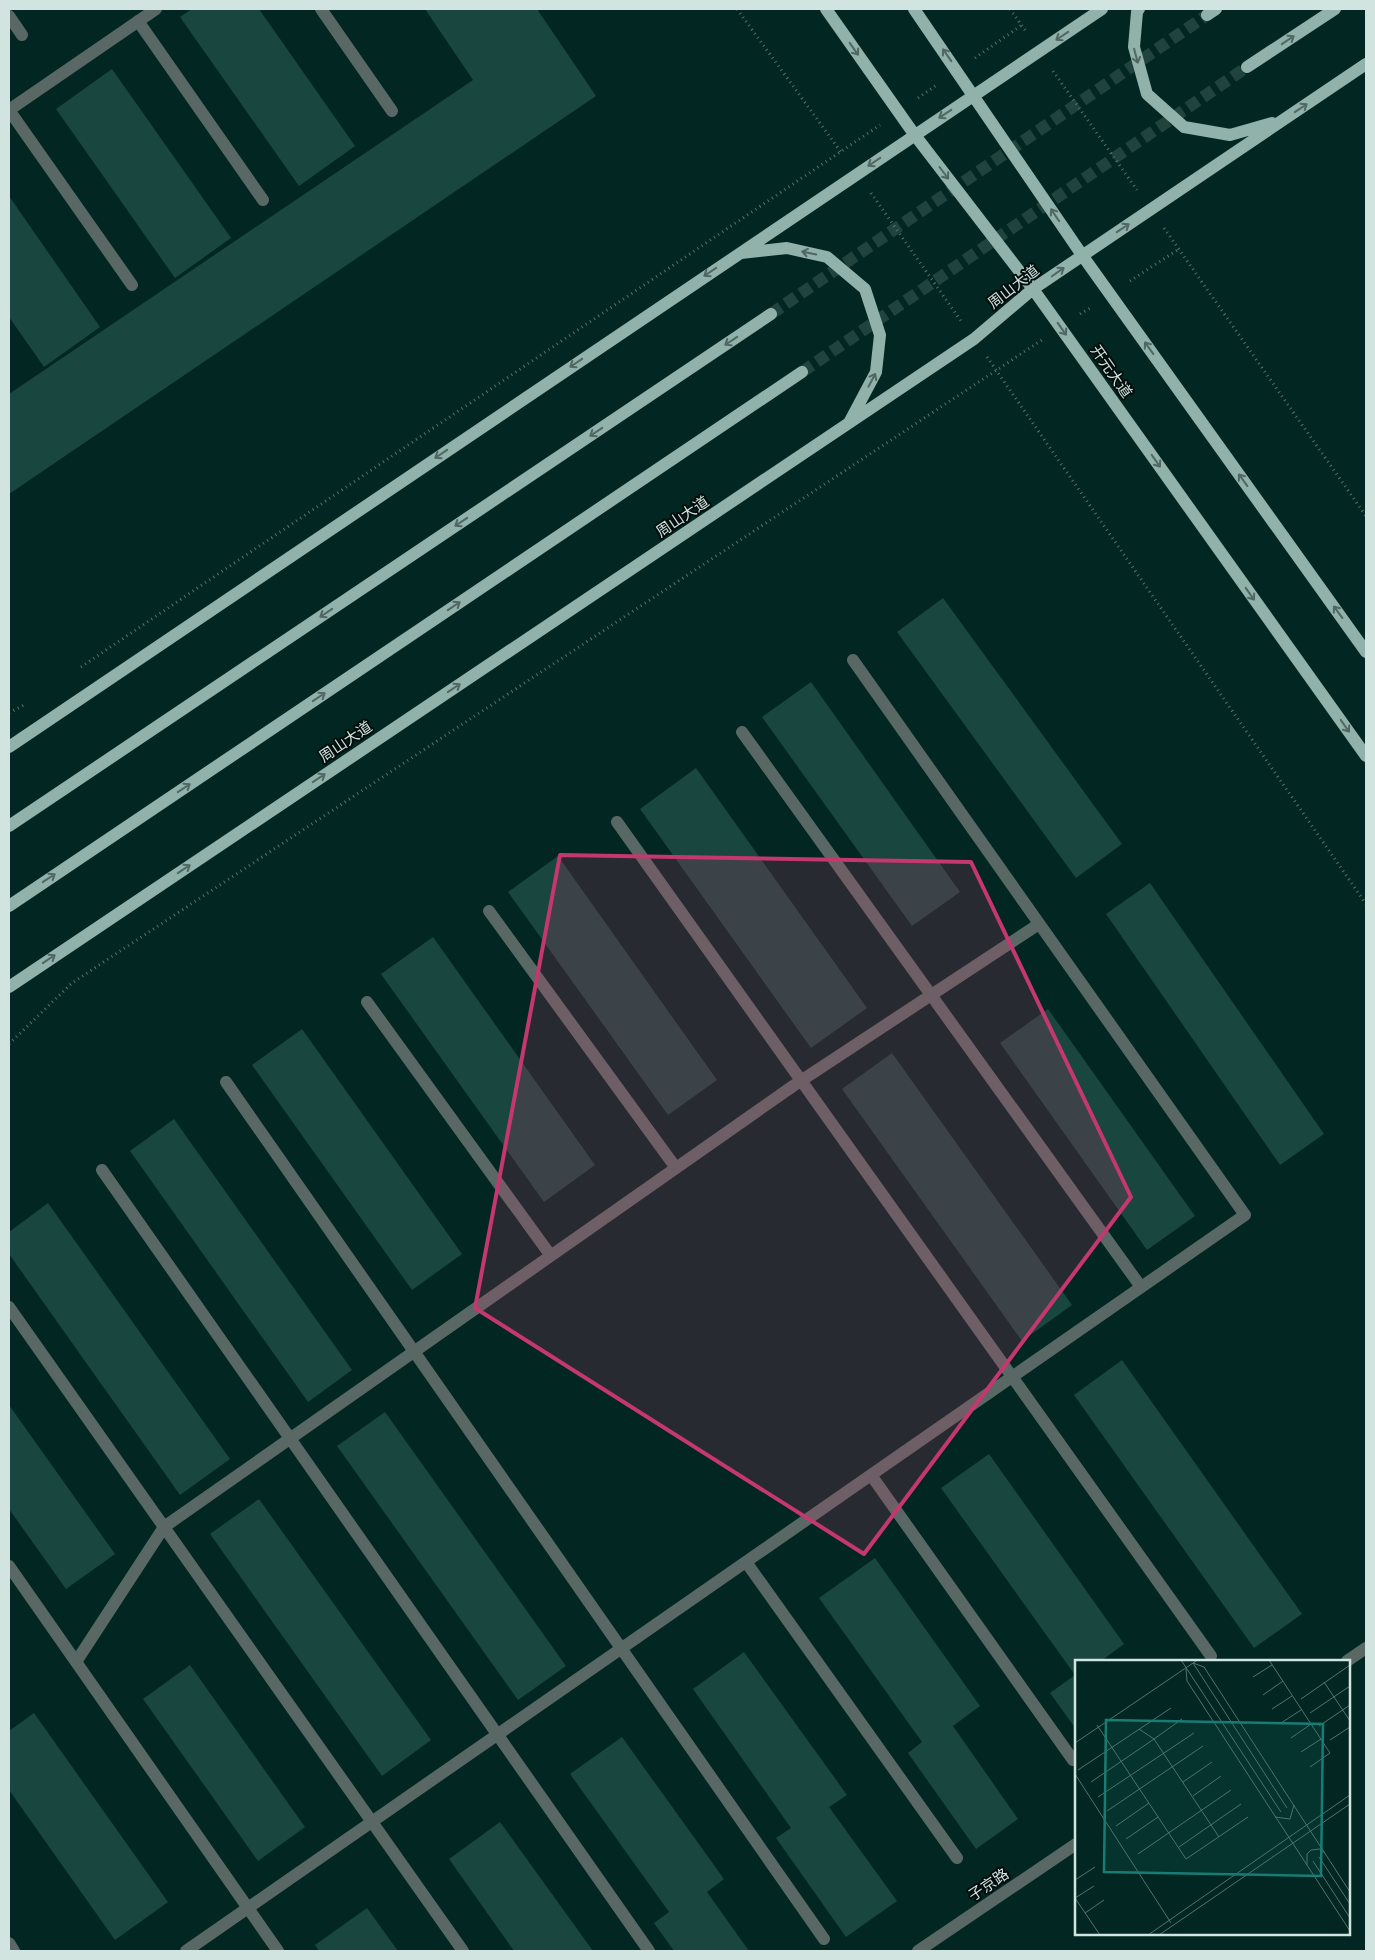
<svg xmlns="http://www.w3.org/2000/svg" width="1375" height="1960" font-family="Commissioner,'Noto Sans SC',sans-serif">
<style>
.building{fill:#19463f}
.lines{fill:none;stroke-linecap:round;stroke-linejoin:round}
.major-tunnel{stroke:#21433e;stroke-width:12;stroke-dasharray:12 6;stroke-linecap:butt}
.path{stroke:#55736e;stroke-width:3;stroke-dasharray:1 4;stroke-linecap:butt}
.minor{stroke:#596865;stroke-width:12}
.major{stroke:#91b1ab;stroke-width:12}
.oneway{stroke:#516763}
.marked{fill:#c4376f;fill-opacity:0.2;stroke:#c4376f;stroke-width:4;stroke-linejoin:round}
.labels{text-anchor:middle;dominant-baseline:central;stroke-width:4;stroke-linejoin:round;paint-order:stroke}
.street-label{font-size:15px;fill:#d1e4e0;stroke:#020d0b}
.inset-road{fill:none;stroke:#55736e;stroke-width:1}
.view{fill:#197c74;fill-opacity:0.15;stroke:#197c74;stroke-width:2.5}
.inset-edge{fill:none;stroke:#d1e4e0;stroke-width:2.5}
</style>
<rect width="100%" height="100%" fill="#022722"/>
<!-- building -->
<path class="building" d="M192,9H259L355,146L299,186L180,17Z
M425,9H537L596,96L9,494V394L473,80Z
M112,69L231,238L175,278L56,109Z
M9,196L100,327L44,367L9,317Z
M943,598L1122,844L1076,878L897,632Z
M811,682L960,892L912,926L762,717Z
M696,768L867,1008L811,1048L640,809Z
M558,856L717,1080L668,1115L508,892Z
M1150,883L1324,1134L1280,1165L1106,914Z
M433,937L595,1165L544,1202L381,974Z
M1048,1009L1195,1216L1147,1250L1000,1043Z
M302,1029L462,1254L412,1290L252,1065Z
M892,1053L1072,1305L1022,1341L842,1089Z
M174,1119L352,1370L308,1402L130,1151Z
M48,1203L230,1459L180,1495L9,1254V1232Z
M1122,1360L1302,1614L1254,1648L1074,1395Z
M9,1405L115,1554L66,1589L9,1509Z
M385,1412L566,1666L518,1700L337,1446Z
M989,1454L1124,1644L1101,1661H1076V1729L1050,1693L1075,1675L941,1488Z
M259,1499L431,1740L382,1776L210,1534Z
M875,1558L980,1706L953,1726L1018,1819L976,1849L908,1753L922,1742L819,1598Z
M744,1652L847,1795L829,1807L897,1901L846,1937L776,1838L791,1828L693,1689Z
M190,1665L305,1827L258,1861L143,1699Z
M34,1713L168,1902L115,1940L9,1790V1731Z
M622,1737L724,1879L707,1892L749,1951H674L654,1923L669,1912L570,1774Z
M500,1822L593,1951H514L449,1859Z
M367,1908L398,1951H319L315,1945Z"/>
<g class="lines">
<!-- major-tunnel -->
<path class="major-tunnel" d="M771,314L1207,15
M802,372L1247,67"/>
<!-- path -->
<path class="path" d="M737,9L841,152
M1010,9L1027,33
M975,58L1022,25
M1053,71L1137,190
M918,98L938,84
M871,193L961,321
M1164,228L1366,516
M1130,281L1179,249
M1080,314L1092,307
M987,357L1366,904
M81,667L880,125
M9,713L26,704
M9,1044L72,983L1042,340"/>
<!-- minor -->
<path class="minor" d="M321,9L392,111
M9,16L22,35
M138,21L263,200
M9,110L132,285
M9,110L156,9
M742,732L1141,1287
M617,822L1211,1656
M489,911L676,1168
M367,1002L551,1256
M226,1082L824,1939
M102,1170L649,1951
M9,1307L164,1527L76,1662
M871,1475L1073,1760
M746,1562L957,1858
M9,1566L278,1951
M1347,1661L1366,1648
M9,1943L14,1951
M186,1951L1245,1215L853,660
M463,1951L164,1527L793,1086L1039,924
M918,1951L1076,1844"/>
<!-- major -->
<path class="major" d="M826,9L914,134L1033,289L1366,756
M914,9L1082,255L1366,652
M1139,9L1137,12L1134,47L1147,94L1184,127L1230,135L1272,123
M1207,15L1216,9
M1247,67L1335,9
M741,253L787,248L827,257L865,289L880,335L876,372L850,421
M9,747L1102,9
M9,826L771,314
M9,906L802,372
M9,987L974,339L1033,289L1366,64"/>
</g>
<!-- one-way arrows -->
<defs><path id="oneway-shaft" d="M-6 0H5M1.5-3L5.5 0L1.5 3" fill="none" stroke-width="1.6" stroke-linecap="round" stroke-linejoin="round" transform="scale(1.25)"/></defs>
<g class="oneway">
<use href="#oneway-shaft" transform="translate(1062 36) rotate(146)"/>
<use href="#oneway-shaft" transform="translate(1288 40) rotate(-34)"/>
<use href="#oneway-shaft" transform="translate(854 49) rotate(55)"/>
<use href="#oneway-shaft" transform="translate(947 55) rotate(-125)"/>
<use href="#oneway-shaft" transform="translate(1136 56) rotate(75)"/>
<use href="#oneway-shaft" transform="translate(1301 108) rotate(-34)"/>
<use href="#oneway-shaft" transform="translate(945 114) rotate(147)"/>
<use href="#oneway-shaft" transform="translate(874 162) rotate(146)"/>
<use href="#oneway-shaft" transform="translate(944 173) rotate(53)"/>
<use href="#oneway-shaft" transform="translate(1055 215) rotate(-124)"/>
<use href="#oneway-shaft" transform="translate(1123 228) rotate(-34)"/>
<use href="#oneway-shaft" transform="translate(809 253) rotate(-168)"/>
<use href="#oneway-shaft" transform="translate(710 272) rotate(146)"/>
<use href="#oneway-shaft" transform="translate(1058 272) rotate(-35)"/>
<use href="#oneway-shaft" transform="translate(1062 329) rotate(55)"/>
<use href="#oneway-shaft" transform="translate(731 341) rotate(146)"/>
<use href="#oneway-shaft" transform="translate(1149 348) rotate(-126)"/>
<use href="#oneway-shaft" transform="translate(576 363) rotate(146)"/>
<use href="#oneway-shaft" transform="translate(872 380) rotate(-62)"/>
<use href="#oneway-shaft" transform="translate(596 432) rotate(146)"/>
<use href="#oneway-shaft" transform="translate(441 454) rotate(146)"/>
<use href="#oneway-shaft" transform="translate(1156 461) rotate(55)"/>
<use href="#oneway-shaft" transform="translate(1243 480) rotate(-126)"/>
<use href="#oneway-shaft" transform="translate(461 522) rotate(146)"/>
<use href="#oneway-shaft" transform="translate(1250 594) rotate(55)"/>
<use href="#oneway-shaft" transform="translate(454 606) rotate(-34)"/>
<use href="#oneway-shaft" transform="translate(1338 612) rotate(-126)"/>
<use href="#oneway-shaft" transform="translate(326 613) rotate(146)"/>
<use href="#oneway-shaft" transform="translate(454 688) rotate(-34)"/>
<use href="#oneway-shaft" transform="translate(319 697) rotate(-34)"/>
<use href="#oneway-shaft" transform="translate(1345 726) rotate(55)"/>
<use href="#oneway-shaft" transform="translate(319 778) rotate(-34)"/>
<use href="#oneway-shaft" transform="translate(184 788) rotate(-34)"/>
<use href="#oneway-shaft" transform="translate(184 869) rotate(-34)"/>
<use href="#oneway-shaft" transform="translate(49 878) rotate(-34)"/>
<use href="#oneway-shaft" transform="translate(49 959) rotate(-34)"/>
</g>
<!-- marked area -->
<path class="marked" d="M560,855L971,862L1131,1197L864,1554L475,1308Z"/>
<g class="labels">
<!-- street labels -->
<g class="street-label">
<text transform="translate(1013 286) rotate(-38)">周山大道</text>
<text transform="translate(1112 371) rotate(55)">开元大道</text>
<text transform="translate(682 516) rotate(-34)">周山大道</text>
<text transform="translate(345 741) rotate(-34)">周山大道</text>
<text transform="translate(988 1884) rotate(-34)">子京路</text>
</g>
</g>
<!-- overview -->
<g transform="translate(1075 1660)">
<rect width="275" height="275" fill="#022722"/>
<path class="inset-road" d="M106,0L206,152M194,0L255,93L235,107M118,3L129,7L275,232M118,3L212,148M111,9L112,21L275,271M178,17L197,5M249,22L275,61M188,35L208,21M226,39L275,5M197,49L217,36M235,53L275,26M206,63L226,50M22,65L111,199L173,157M244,66L275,45M64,69L79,79L107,59M216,78L236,64M255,80L275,67M0,83L121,1M226,92L246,79M3,110L96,48M0,114L96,263M16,122L79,79L144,177M108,122L137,102M118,136L146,116M23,137L119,73M32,151L128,86M200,157L215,159L219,145M41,166L74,143M51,179L83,157M104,187L166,144M63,194L156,130M244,197L275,244M238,201L275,258M232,205V194L236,190L245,189L250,193M0,220L20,207M0,238L25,275M0,238L19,226M10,253L29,240M73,275L275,135M84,275L275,144"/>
<path class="view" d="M31,60L248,64L246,216L29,212Z"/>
<rect width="275" height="275" class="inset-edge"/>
</g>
<!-- border -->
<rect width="1375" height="1960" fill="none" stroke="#d1e4e0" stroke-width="20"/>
</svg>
